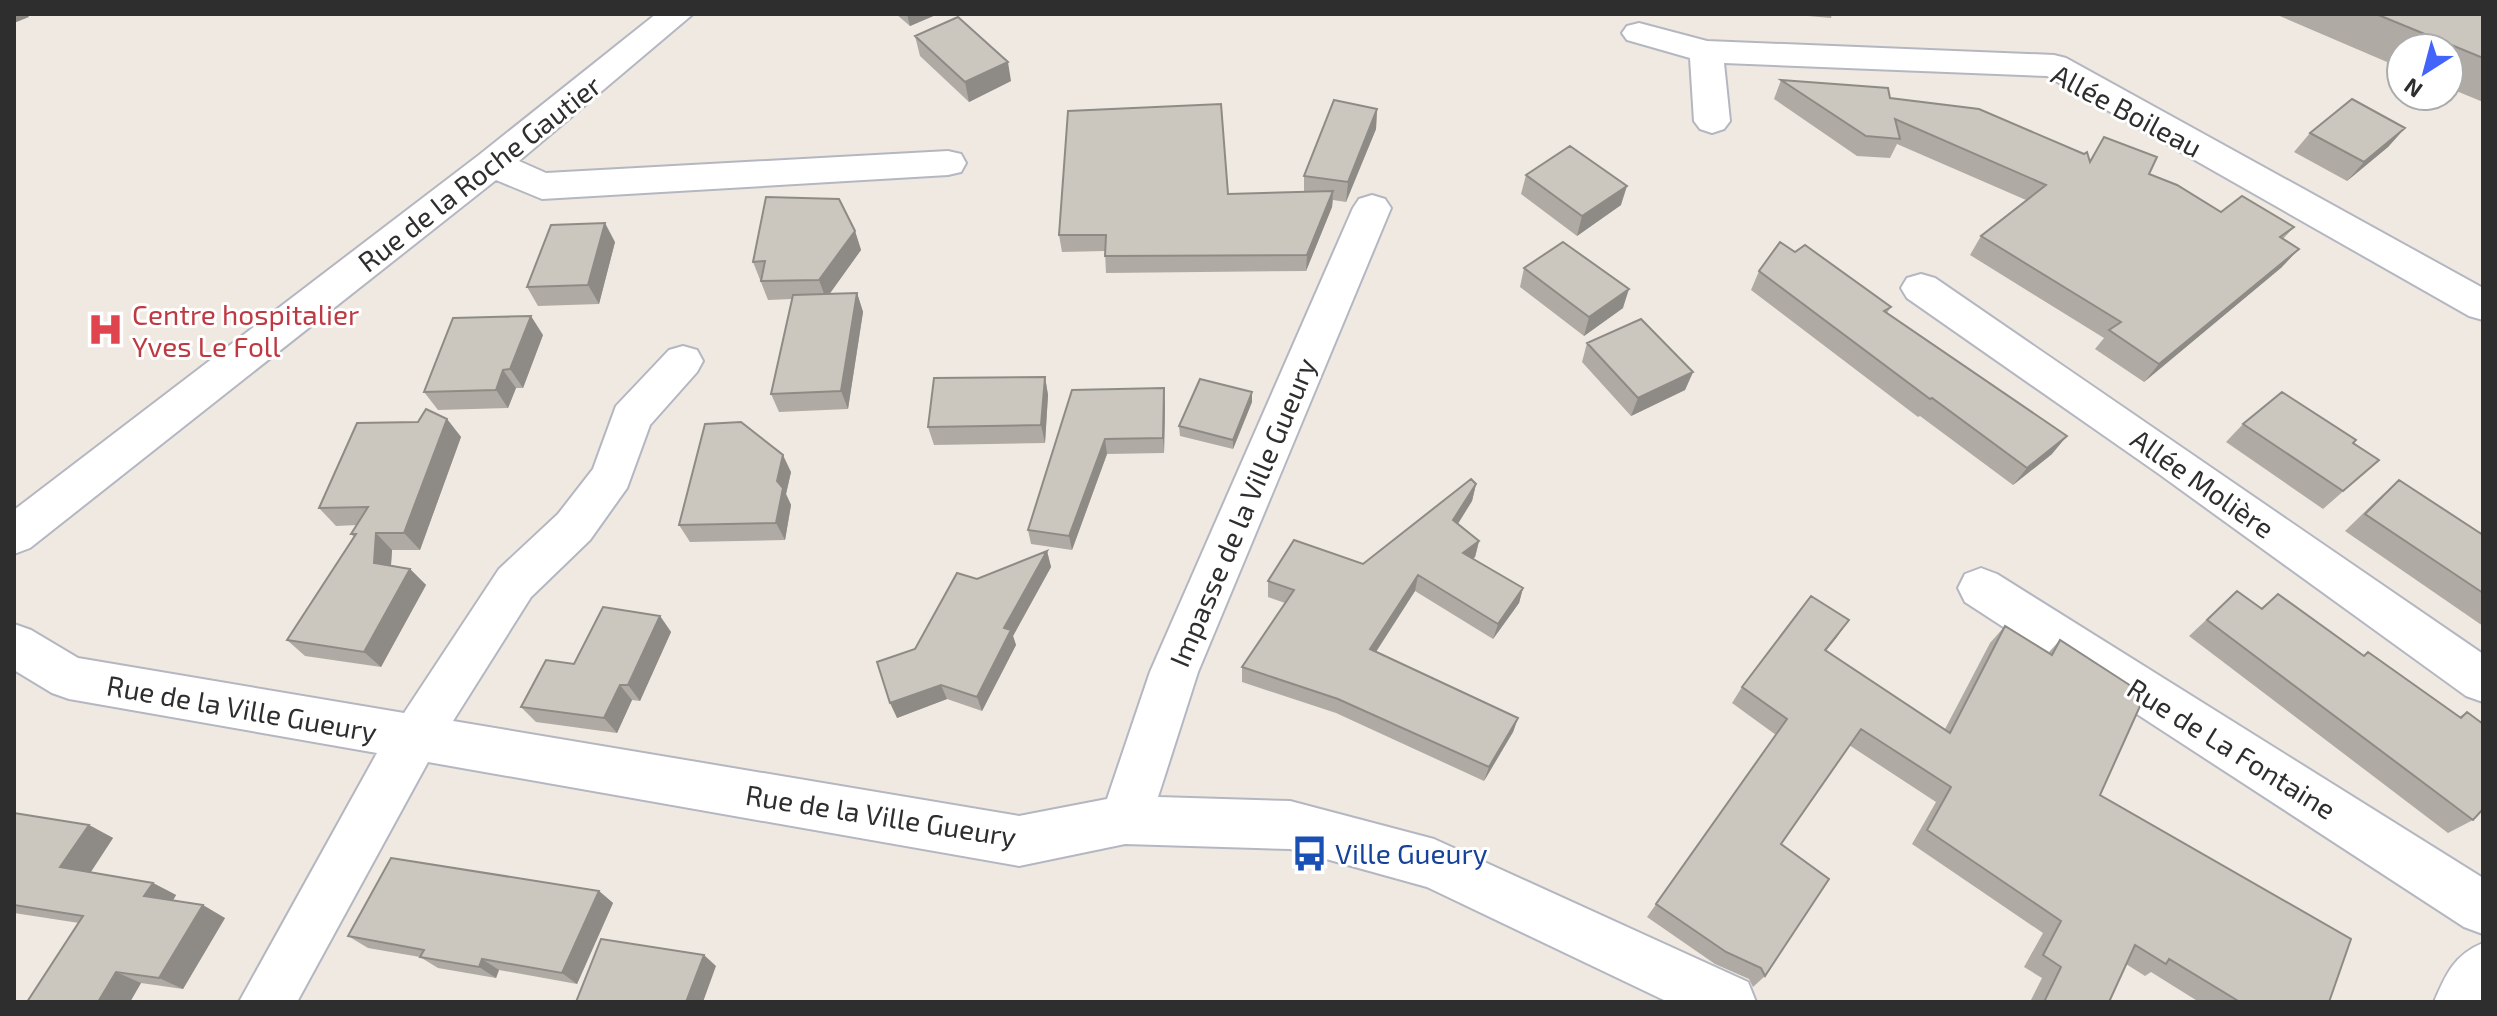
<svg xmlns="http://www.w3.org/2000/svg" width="2497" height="1016" font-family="'Exo 2',sans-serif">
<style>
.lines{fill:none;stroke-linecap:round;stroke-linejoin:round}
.minor-casing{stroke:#b4b7c1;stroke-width:4}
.minor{fill:#fff;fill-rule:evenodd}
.wall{fill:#afaba4}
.shaded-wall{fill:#8e8b86}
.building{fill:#cbc7bf;stroke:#8e8b86;stroke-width:2}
.labels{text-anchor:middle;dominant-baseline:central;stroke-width:6;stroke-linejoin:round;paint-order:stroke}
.street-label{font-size:28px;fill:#2e2e2e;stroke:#fff}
.health-label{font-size:28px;fill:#be3a42;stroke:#fff;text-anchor:start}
.transit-label{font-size:28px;fill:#164399;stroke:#fff;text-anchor:start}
</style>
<rect width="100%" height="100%" fill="#efe9e1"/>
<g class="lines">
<defs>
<path id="minor" d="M656,14H693L519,161L546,173L948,151L961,154L966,163L961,172L948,175L542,199L496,180L30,548L14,554V510L479,155Z
M1639,23L1707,41L2054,55L2066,58L2483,288V320L2469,316L2047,76L1724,63L1730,121L1724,129L1712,133L1700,129L1694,121L1690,58L1627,40L1622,33L1627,26Z
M1372,195L1385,199L1391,208L1198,672L1158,797L1290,801L1434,839L1748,982L1756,1002H1668L1427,887L1290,849L1125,844L1019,866L428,762L297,1002H239L377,753L69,699L52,693L14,670V624L31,630L78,658L404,713L499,569L558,514L593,469L616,406L669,350L683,346L697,350L703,361L697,372L650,425L627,488L590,540L531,597L453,721L1019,816L1107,799L1150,672L1353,208L1359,199Z
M1921,274L1935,278L2483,654V702L2466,696L2159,474L1907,298L1901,288L1907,278Z
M1981,568L1997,574L2483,878V934L2464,927L1965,602L1958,588L1965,574Z
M2483,943V1002H2434C2446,974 2454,955 2483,943Z"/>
</defs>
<!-- minor casing -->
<use href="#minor" class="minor-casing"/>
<!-- minor -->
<use href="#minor" class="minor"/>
</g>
<!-- wall -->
<path class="wall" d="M896,14H938L910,26Z
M1785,14H1832L1831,18Z
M2275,14H2483V102L2449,88V48H2401V68Z
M915,36L1011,81L969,102L920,56Z
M1781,80L1890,98L2090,160L2104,137L2149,174L2221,212L2294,227L2283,239L2282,267L2144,382L2095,349L2104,338L1970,255L1981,236L2026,200L1897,144L1890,158L1857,156L1774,99Z
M1377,109L1376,129L1346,202L1333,200L1332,207L1306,271L1106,273L1105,251L1062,252L1059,235L1228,194L1304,192V176Z
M2405,128L2388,147L2347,181L2294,152L2310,133Z
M1526,175L1621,205L1577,236L1521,194Z
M855,231L861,250L829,294L857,293L863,312L848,409L779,412L771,394L792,299L768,300L753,262Z
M615,242L599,304L538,306L527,287Z
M1795,252L1891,307L1887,313L2052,454L2013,485L1920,416L1918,417L1751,290L1759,271Z
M1524,268L1623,308L1584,336L1520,287Z
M543,335L523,388H516L508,408L438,410L424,392Z
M1587,343L1693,372L1685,390L1631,416L1582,362Z
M1045,377L1048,395L1045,443L934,445L928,427Z
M1072,390L1165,404L1164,453L1107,454L1072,550L1031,544L1028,530Z
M1252,402L1233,449L1180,436L1179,426Z
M447,419L461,437L420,550H392L391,565L410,569L426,585L381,667L305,656L287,640L354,537L351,534L357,525L336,526L319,508L418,422Z
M2243,424L2353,443L2379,460L2323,509L2226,442Z
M791,472L786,494L791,505L785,540L690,542L679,525Z
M2399,480L2483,535V626L2345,531L2379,498Z
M1476,484L1472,501L1458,524L1479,541L1475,557L1473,559L1523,588L1519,603L1493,639L1415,591L1376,652L1518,718L1513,732L1484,781L1336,713L1242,682V667L1285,603L1268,597V581L1363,564Z
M1047,551L1051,567L1013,636L1016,645L982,711L947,699L897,718L977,579Z
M2237,591L2261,608L2278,594L2363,656L2368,652L2459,717L2467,712L2473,820L2448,833L2189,636Z
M660,616L671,632L640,701L632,700L617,733L536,722L521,707L574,664Z
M2005,626L2049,652L2060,640L2100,795L2329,1002H2199L2151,972L2145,976L2126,964L2109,1002H2030L2042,978L2024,967L2043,933L1912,844L1936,802L1849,745L1781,844L1765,976L1753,987L1749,979L1715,964L1647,917L1776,735L1732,703L1742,687L1837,637L1826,651L1945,729L1990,643Z
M14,813L89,825L113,838L91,872L153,883L176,895L173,901L225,918L183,989L141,983L130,1002L79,923L14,913Z
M599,891L613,903L577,984L499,970L496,978L438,968L420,957L368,948L348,936Z"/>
<!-- shaded-wall -->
<path class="shaded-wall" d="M14,14H27L29,17L14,23Z
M907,14H938L910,26Z
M1008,62L1011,81L969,102L965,82Z
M1377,109L1376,129L1346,202L1348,182Z
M2405,128L2388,147L2347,181L2364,162Z
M1627,186L1621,205L1577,236L1582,216Z
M1333,191L1332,207L1306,271L1307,255Z
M605,223L615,242L599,304L588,285Z
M855,231L861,250L826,299L819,280Z
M2299,249L2282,267L2144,382L2159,364Z
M1629,289L1623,308L1584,336L1589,317Z
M857,293L863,312L848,409L841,391Z
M531,316L543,335L523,388L510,369Z
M503,370L516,388L508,408L496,390Z
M1693,372L1685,390L1631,416L1638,398Z
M1045,377L1048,395L1045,443L1041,425Z
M1164,388L1165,404L1164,453L1163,438Z
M1252,392V402L1233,449V440Z
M447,419L461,437L420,550L404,533Z
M2067,436L2052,454L2013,485L2027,468Z
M1105,439L1107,454L1072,550L1069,536Z
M783,455L791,472L786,494L791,505L785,540L776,523L777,481Z
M1476,484L1472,501L1450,536L1453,520Z
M376,533L392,550L390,579L374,563Z
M1479,541L1475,557L1459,569L1463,553Z
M1047,551L1051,567L1013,636L1016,645L982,711L977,697L1004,628Z
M410,569L426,585L381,667L364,652Z
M1418,575L1415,591L1368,664L1370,649Z
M1523,588L1519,603L1493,639L1498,624Z
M660,616L671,632L640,701L628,685Z
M1849,620L1837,637L1813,666L1825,650Z
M620,685L632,700L617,733L604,718Z
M941,685L947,699L897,718L890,703Z
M1518,718L1513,732L1484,781L1489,767Z
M89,825L113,838L86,879L60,867Z
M153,883L176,895L168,908L144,896Z
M599,891L613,903L577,984L562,973Z
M203,905L225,918L183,989L159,978Z
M704,955L716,966L703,1002H686Z
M482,959L499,970L496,978L479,967Z
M116,972L141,983L130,1002H98Z"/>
<!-- building -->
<path class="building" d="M2376,14H2483V58Z
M958,17L1008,62L965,82L915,36Z
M1781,80L1888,88L1890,98L1979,109L2084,154L2087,152L2090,162L2104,137L2157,157L2149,174L2177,185L2221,212L2242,196L2294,227L2280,237L2299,249L2159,364L2109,330L2121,322L1981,236L2046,185L1895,119L1900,139L1866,136Z
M2352,99L2405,128L2364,162L2310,133Z
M1334,100L1377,109L1348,182L1304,176Z
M1221,104L1228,194L1333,191L1307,255L1105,256L1106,235H1059L1068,111Z
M1570,146L1627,186L1582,216L1526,175Z
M766,197L839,199L855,231L819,280L761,281L765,261L753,262Z
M605,223L588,285L527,287L551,225Z
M1563,242L1629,289L1589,317L1524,268Z
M1780,242L1795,252L1805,245L1891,307L1884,311L2067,436L2027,468L1932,398L1930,399L1759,271Z
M857,293L841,391L771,394L793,295Z
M531,316L510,369L503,370L496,390L424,392L453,318Z
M1641,319L1693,372L1638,398L1587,343Z
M1045,377L1041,425L928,427L934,378Z
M1200,379L1252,392L1233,440L1179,426Z
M1164,388L1163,438L1105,439L1069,536L1028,530L1072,390Z
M2282,392L2356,440L2353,443L2379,460L2343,491L2243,424Z
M426,409L447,419L404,533H376L374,563L410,569L364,652L287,640L356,534H351L368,507L319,508L357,423L418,422Z
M741,422L783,455L777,481L783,488L776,523L679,525L705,424Z
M1471,479L1476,484L1453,520L1479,541L1463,553L1523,588L1498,624L1418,575L1370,649L1518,718L1489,767L1338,699L1242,667L1294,590L1268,581L1294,540L1363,564Z
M2399,480L2483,535V593L2365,514Z
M1047,551L1004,628L1011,630L977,697L941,685L890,703L877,662L915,649L957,573L977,579Z
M2237,591L2262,609L2278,594L2364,656L2368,652L2461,718L2467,712L2483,724V809L2473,820L2207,620Z
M1811,596L1849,620L1825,650L1950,733L2005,626L2052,655L2060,640L2145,695L2100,795L2351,939L2329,1002H2240L2169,959L2166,964L2135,945L2109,1002H2044L2061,967L2043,955L2061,921L1927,830L1951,787L1861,729L1781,844L1829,879L1765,976L1761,968L1726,952L1656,904L1787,719L1742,687Z
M603,607L660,616L628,685H620L604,718L521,707L546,660L574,664Z
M14,813L89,825L60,867L153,883L144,896L203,905L159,978L116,972L98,1002H27L83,916L14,905Z
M391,858L599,891L562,973L482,959L479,967L420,957L424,950L348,936Z
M601,939L704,955L686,1002H576Z"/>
<!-- icons -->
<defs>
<symbol id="hospital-bare" viewBox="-9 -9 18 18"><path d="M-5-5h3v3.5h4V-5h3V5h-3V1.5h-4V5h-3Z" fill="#e0444e" stroke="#fff" stroke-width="2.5" paint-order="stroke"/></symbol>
<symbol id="bus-bare" viewBox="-9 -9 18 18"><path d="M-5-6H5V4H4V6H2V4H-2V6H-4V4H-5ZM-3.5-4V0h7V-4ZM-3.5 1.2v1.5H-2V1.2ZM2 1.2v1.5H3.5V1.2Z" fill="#1a4fb4" stroke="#fff" stroke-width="2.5" paint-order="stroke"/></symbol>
</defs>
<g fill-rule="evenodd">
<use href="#hospital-bare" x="80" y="304" width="51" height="51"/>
<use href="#bus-bare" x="1284" y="828" width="51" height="51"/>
</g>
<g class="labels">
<!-- street labels -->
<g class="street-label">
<text transform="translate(2127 110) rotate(28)">Allée Boileau</text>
<text transform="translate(479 173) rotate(-38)">Rue de la Roche Gautier</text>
<text transform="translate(2203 483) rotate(35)">Allée Molière</text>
<text transform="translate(1242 512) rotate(-67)">Impasse de la Ville Gueury</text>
<text transform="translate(242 708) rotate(10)">Rue de la Ville Gueury</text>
<text transform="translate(2232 748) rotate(32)">Rue de La Fontaine</text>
<text transform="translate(881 815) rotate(9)">Rue de la Ville Gueury</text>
</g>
<!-- health labels -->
<g class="health-label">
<text x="132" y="314">Centre hospitalier<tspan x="132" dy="32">Yves Le Foll</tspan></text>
</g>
<!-- transit labels -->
<g class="transit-label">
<text x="1335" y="853">Ville Gueury</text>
</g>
</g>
<!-- border -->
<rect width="2497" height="1016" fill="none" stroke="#2e2e2e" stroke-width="32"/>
<!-- north arrow -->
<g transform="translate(2425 72) rotate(216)"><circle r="38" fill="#ffffff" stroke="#ababab" stroke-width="2"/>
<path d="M0-6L14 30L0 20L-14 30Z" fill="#4264fb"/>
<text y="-12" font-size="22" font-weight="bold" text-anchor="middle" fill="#2e2e2e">N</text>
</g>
</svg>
